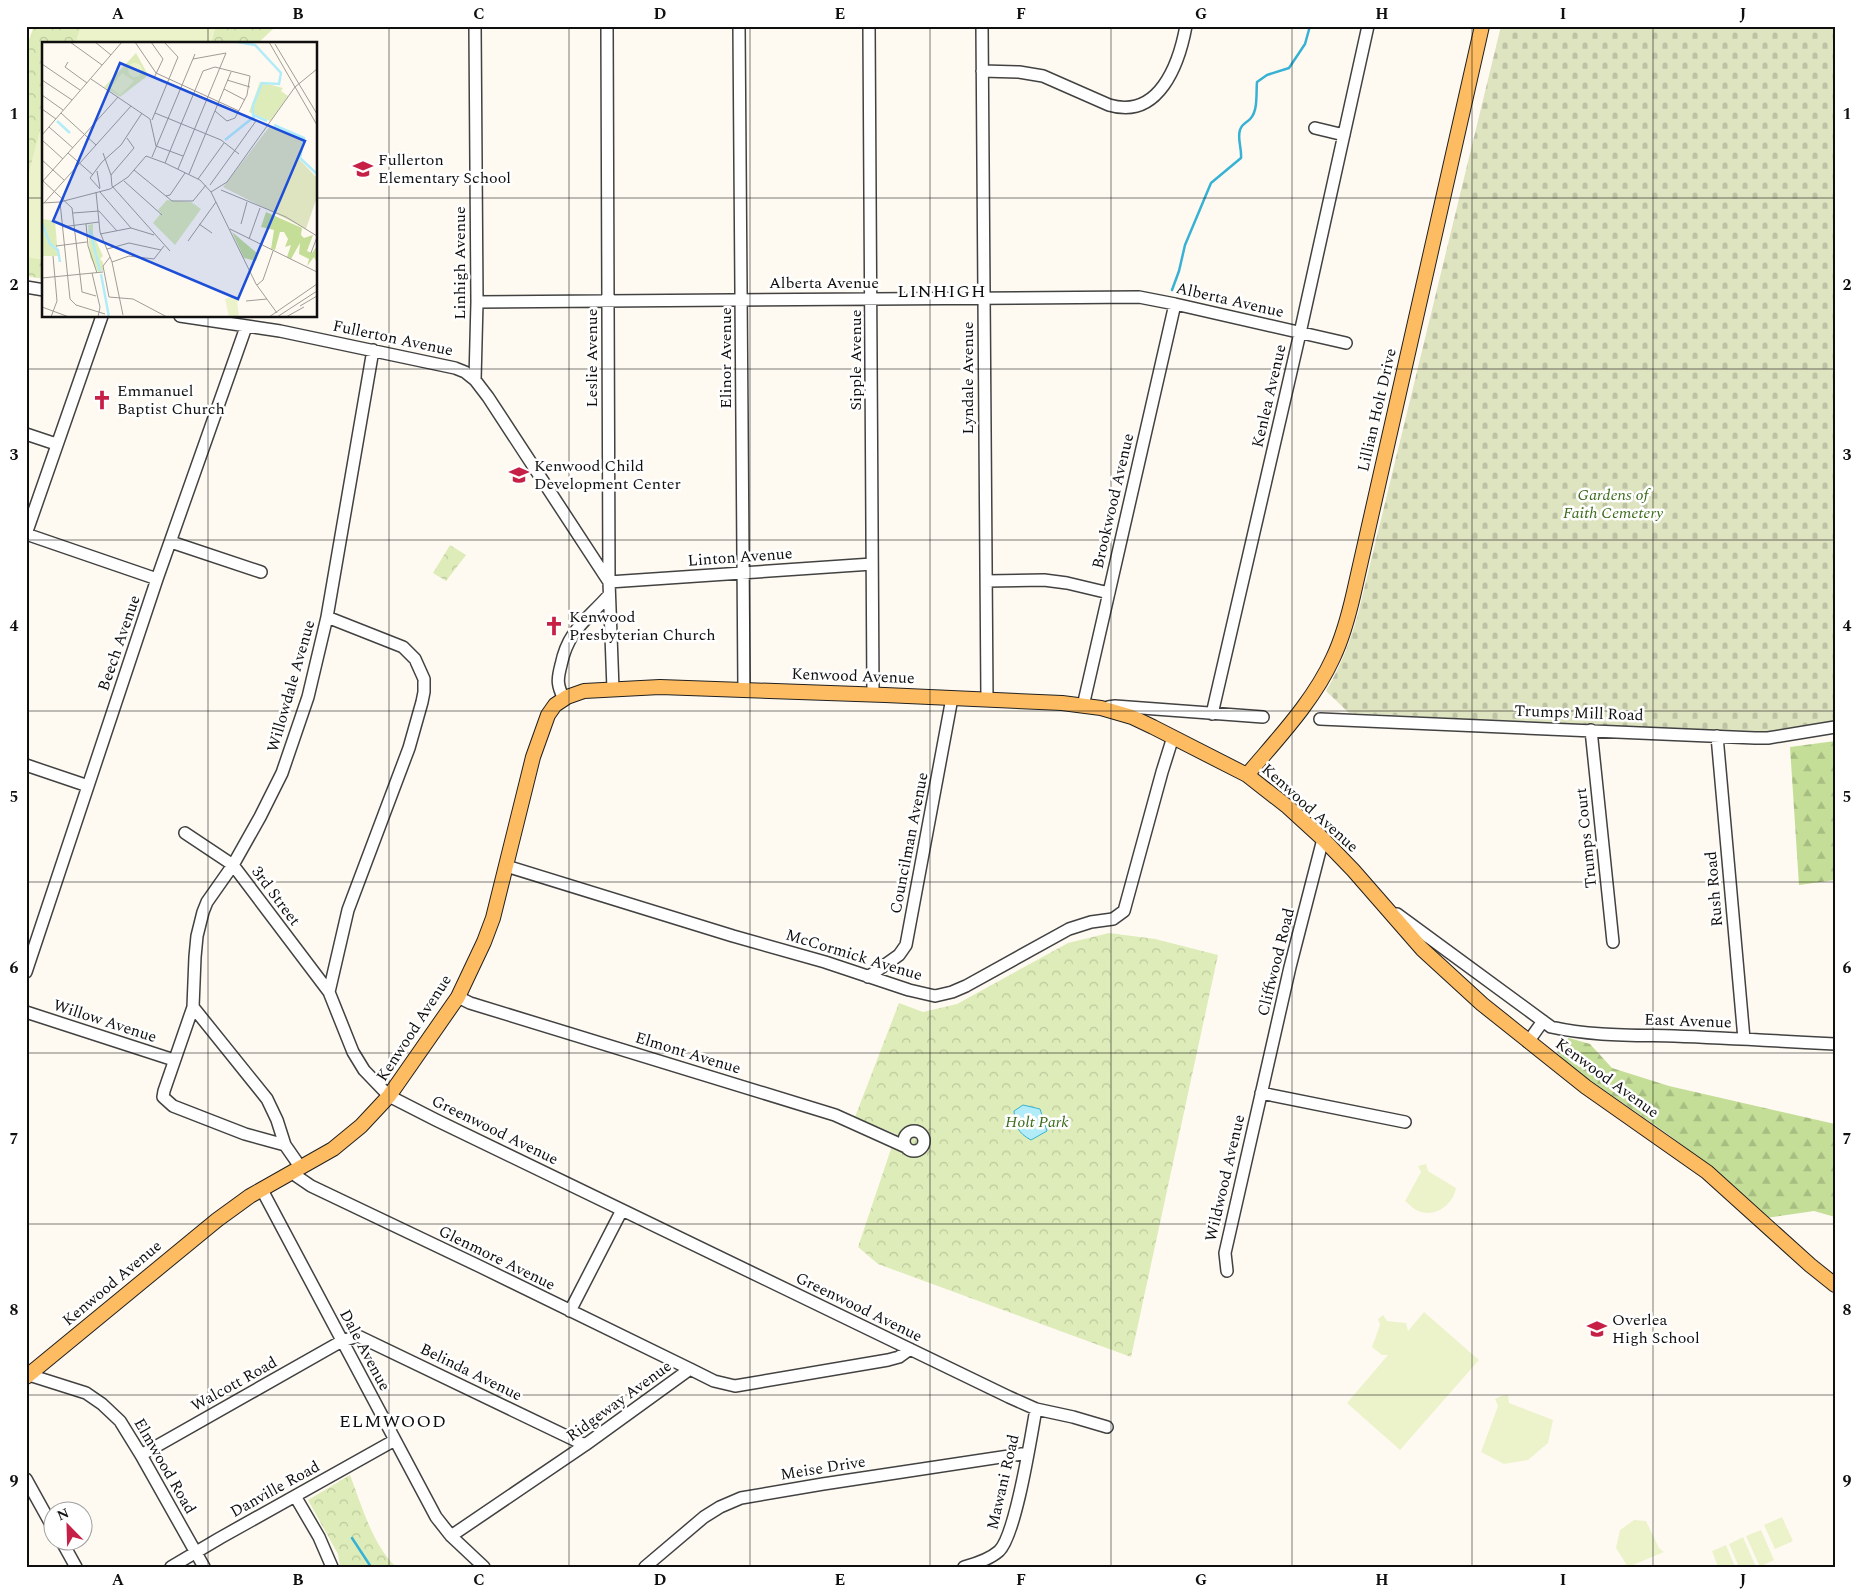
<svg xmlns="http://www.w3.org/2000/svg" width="1861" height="1593" font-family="Spectral,serif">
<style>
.forest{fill:url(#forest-firs)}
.cemetery{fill:url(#cemetery-stones)}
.park{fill:url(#park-crowns)}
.pitch{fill:#ecf3cb}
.water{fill:#b3ecf9;stroke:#37b2d4}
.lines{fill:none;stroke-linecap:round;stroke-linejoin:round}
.stream{stroke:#37b2d4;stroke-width:2.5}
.minor-casing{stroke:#424242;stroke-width:14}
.major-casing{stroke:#202020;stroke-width:16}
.minor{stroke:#fff;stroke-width:11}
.major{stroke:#febc62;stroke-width:14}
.grid{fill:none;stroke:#0f0f0f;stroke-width:1;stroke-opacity:0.55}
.labels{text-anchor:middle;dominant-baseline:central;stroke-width:5;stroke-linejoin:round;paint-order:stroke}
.poi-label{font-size:16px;fill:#0f0f0f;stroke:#fff;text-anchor:start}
.street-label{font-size:16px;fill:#0f0f0f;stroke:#fff}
.park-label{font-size:16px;font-style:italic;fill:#3b6b1b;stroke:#fff}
.neighbourhood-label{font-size:18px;letter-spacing:1px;fill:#0f0f0f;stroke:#fff}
.inset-river{fill:none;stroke:#b3ecf9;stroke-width:2.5}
.inset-road{fill:none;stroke:#9f9c97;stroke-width:1}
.view{fill:#1d4ed8;fill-opacity:0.15;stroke:#1d4ed8;stroke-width:2.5}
.inset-edge{fill:none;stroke:#0f0f0f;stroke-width:2.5}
.neatline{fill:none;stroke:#0f0f0f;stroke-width:2}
.grid-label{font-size:16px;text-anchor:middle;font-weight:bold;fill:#0f0f0f}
</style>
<defs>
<pattern id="forest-firs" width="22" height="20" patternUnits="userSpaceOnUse" patternTransform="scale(1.25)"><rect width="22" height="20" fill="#c4de97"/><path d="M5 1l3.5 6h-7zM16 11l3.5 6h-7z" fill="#a7bd81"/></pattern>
<pattern id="cemetery-stones" width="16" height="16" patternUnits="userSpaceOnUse" patternTransform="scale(1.25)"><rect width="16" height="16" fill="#dee3c0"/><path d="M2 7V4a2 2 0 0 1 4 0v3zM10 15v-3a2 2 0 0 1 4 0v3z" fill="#bdc2a4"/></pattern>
<pattern id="park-crowns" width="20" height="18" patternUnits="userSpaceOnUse" patternTransform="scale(1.25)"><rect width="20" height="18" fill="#ddecb8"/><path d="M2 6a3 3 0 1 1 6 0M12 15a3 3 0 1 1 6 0" fill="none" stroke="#bcc99d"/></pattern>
</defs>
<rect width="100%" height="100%" fill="#fffaf1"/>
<!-- forest -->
<path class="forest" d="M1835,741V880L1799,885L1790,747Z
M1569,1038L1590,1044L1612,1068L1669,1086L1835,1124V1217L1814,1211L1766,1218L1718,1173L1669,1135L1564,1062L1557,1051V1044Z"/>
<!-- cemetery -->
<path class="cemetery" d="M1501,26H1835V724L1755,733L1349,713L1326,691C1341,666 1350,642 1358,614Z"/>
<!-- park -->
<path class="park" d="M34,26H273V29L257,44H44V279L26,276V48Z
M450,545L466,555L446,581L433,573Z
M1109,933L1155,939L1218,955L1131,1357L878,1264L858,1247L896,1134L855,1117L899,1003L923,1012L957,1004L1068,943Z
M350,1475C362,1506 372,1544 396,1567H340L338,1554L308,1500Z"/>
<!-- pitch -->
<path class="pitch" d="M81,26H216L211,44H75Z
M44,115V260L26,257V183Z
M1426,1164L1428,1171L1456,1188C1453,1205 1435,1218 1418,1211C1413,1209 1409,1204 1405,1201L1421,1172L1418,1166Z
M1424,1312L1479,1360L1400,1450L1347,1403L1388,1355H1382L1372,1347L1380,1325L1378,1319L1383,1315L1387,1321L1406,1323L1408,1331Z
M1508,1395L1509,1403L1553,1420L1548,1443L1528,1460L1504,1464L1481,1452L1498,1406L1495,1399L1501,1396Z
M1782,1517L1793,1541L1775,1549L1764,1525Z
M1634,1520L1646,1521L1659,1548L1664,1552L1628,1567L1616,1548L1620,1530Z
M1761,1530L1774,1560L1760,1567L1746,1536Z
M1743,1537L1756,1567H1739L1729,1544Z
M1726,1545L1735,1567H1718L1712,1551Z"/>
<!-- water -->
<path class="water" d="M1023,1105L1040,1109L1047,1131L1031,1140C1018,1133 1015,1126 1014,1111Z"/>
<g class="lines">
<!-- stream -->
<path class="stream" d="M1172,290L1179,271L1185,245L1211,183L1241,158C1242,148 1237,139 1240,130C1242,123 1247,123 1251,118C1258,110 1256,93 1257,82L1267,75L1289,68L1305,44L1310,26
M352,1538L371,1567"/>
<defs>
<path id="minor" d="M607,26L609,582L613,689
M739,26L744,689
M869,26L873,694
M982,26L987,699
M982,71L1019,72L1043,76L1109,105C1159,120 1179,64 1186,26
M1315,128L1344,135
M26,287L44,290
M477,302L1139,297L1175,304L1346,343
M180,316L280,331L455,368L465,372L475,380L488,397L609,582
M475,380L477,302L475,26
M26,434L56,444
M26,534L102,316
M26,534L157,579
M171,542L261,572
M986,581L1044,580L1067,583L1109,593
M609,582L872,564
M327,617L403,647L415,659L424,679V692L422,702L409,748L348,910L329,992L353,1052L364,1070L389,1096L436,1120L1009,1397L1036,1409L1073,1417L1107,1427
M564,699C557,685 557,680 561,665C568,630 587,620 609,595
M1083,706L1175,304
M1108,707L1115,706L1263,717
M1212,714L1300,333L1368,26
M1320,719L1755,738H1768L1835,727
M1591,730L1613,942
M1717,736L1744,1039
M26,765L88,786
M185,833L233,865L329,992
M506,866L733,936L825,962L909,990L935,996L952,992L966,986L1069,929L1091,922L1113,919L1124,911L1162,772L1173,737
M1397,914L1551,1027C1591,1036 1633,1035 1674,1036C1727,1038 1781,1041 1835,1044
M26,972L157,579L246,327
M868,977L899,955L906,945L952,698
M458,997L470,1003L835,1115L906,1147
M193,1007L267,1099L277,1120L285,1145L301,1168
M26,1012L174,1060
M1528,1042L1543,1021
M1261,1093L1405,1122
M904 1141a10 10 0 1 1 20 0a10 10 0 1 1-20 0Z
M285,1145L245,1134L173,1106L163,1097L164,1091L193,1007L195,957L197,936L203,912L207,902L233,865L260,817L282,773L308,697L327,617L373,350
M292,1173L311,1186L479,1266L690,1369
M262,1190L436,1517L451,1536L484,1567
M1227,1271L1225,1253L1290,967L1323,839
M570,1311L622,1210
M26,1374L86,1393L102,1404L120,1421L141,1455L204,1567
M141,1455L342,1341L358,1336L585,1445
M26,1479L52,1526
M295,1496L319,1537L332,1567
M451,1536L585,1445L690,1369L714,1381L735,1386L888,1360L899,1357L910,1349
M61,1540L76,1567
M171,1567L220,1538L395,1440
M645,1567L704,1517L720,1507L741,1498L823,1484L1028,1453
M964,1567C975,1564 990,1559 999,1551C1016,1535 1031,1436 1036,1409"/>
<path id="major" d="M1247,775C1278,738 1313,702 1333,658C1343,637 1349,614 1354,592L1482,26
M26,1377L217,1220L250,1196L333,1149L361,1126L389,1096L458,997L484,942L493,918L533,757L548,715L555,705L567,697L584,691L660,687L885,695L1062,703L1101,708L1132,717L1153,727L1247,775L1288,807L1323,839L1353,870L1422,949L1482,1004L1586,1087L1707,1172L1810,1265L1835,1285"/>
</defs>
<!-- minor casing -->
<use href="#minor" class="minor-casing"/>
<!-- major casing -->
<use href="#major" class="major-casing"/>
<!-- minor -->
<use href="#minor" class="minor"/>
<!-- major -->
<use href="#major" class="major"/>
</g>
<!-- grid -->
<path class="grid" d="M208,26V44M389,26V1567M569,26V1567M750,26V1567M930,26V1567M1111,26V1567M1292,26V1567M1472,26V1567M1653,26V1567M26,198H44M316,198H1835M208,316V1567M26,369H1835M26,540H1835M26,711H1835M26,882H1835M26,1053H1835M26,1224H1835M26,1395H1835"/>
<!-- icons -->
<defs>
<symbol id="school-bare" viewBox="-9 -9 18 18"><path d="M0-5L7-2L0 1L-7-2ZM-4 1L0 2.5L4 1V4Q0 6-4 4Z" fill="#c72046" stroke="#fff" stroke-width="2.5" paint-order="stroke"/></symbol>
<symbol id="church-bare" viewBox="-9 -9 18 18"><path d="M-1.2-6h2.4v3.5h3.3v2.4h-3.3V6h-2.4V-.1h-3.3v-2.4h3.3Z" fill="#c72046" stroke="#fff" stroke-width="2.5" paint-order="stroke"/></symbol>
</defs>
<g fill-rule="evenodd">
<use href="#school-bare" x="349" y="155" width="28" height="28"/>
<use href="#church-bare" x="88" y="386" width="28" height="28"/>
<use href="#school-bare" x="505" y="461" width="28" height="28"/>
<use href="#church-bare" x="540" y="612" width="28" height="28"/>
<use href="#school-bare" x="1583" y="1315" width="28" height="28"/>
</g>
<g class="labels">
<!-- poi labels -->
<g class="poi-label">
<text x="378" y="160">Fullerton<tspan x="378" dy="18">Elementary School</tspan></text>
<text x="117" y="391">Emmanuel<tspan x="117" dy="18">Baptist Church</tspan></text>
<text x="534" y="466">Kenwood Child<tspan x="534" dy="18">Development Center</tspan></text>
<text x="569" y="617">Kenwood<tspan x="569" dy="18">Presbyterian Church</tspan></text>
<text x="1612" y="1320">Overlea<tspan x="1612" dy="18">High School</tspan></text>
</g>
<!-- street labels -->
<g class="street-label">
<text transform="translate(460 263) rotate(-90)">Linhigh Avenue</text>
<text x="824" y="283">Alberta Avenue</text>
<text transform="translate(1230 300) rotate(13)">Alberta Avenue</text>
<text transform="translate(393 338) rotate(12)">Fullerton Avenue</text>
<text transform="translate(592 358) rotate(-90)">Leslie Avenue</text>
<text transform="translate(726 358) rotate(-90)">Elinor Avenue</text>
<text transform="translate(856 360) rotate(-90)">Sipple Avenue</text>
<text transform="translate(968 378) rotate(-90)">Lyndale Avenue</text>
<text transform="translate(1269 396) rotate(-77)">Kenlea Avenue</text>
<text transform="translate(1377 410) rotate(-77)">Lillian Holt Drive</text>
<text transform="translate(1113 501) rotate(-77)">Brookwood Avenue</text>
<text transform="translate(740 557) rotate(-4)">Linton Avenue</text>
<text transform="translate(119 643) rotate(-71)">Beech Avenue</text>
<text transform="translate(853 676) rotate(2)">Kenwood Avenue</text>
<text transform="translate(291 686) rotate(-74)">Willowdale Avenue</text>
<text transform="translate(1579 713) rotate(2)">Trumps Mill Road</text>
<text transform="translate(1310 808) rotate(42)">Kenwood Avenue</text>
<text transform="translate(1586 838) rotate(-96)">Trumps Court</text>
<text transform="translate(909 843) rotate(-79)">Councilman Avenue</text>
<text transform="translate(1714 889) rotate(-95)">Rush Road</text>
<text transform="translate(276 896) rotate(53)">3rd Street</text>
<text transform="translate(854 955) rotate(17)">McCormick Avenue</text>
<text transform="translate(1276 962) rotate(-76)">Cliffwood Road</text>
<text transform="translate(105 1021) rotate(18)">Willow Avenue</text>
<text transform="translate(1688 1021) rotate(2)">East Avenue</text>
<text transform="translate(414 1028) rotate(-57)">Kenwood Avenue</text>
<text transform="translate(688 1053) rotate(17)">Elmont Avenue</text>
<text transform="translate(1607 1078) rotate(36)">Kenwood Avenue</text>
<text transform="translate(495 1130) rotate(26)">Greenwood Avenue</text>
<text transform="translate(1225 1178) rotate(-77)">Wildwood Avenue</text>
<text transform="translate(497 1258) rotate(26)">Glenmore Avenue</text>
<text transform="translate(112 1283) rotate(-40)">Kenwood Avenue</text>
<text transform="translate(859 1307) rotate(26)">Greenwood Avenue</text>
<text transform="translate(365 1350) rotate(62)">Dale Avenue</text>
<text transform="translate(471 1372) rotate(26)">Belinda Avenue</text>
<text transform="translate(234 1384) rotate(-29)">Walcott Road</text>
<text transform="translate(619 1401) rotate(-36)">Ridgeway Avenue</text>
<text transform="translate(165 1466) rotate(60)">Elmwood Road</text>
<text transform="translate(823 1468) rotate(-9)">Meise Drive</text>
<text transform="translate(1003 1482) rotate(-77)">Mawani Road</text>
<text transform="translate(275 1489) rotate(-29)">Danville Road</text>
</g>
<!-- park labels -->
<g class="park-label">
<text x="1613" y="495">Gardens of<tspan x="1613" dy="18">Faith Cemetery</tspan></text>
<text x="1037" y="1122">Holt Park</text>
</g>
<!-- neighbourhood labels -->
<g class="neighbourhood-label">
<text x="942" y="291">LINHIGH</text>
<text x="393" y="1421">ELMWOOD</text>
</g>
</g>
<!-- overview -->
<g transform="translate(42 42)">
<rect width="275" height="275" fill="#fffaf1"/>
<path d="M224,170L260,186L259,193L262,196L271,193L265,209L270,211L275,204V221L272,215L265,224L267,217L257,212L258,201L249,217L245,215L249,203L243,205L246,197L242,190H238L233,208L229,207L232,188L219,185ZM190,190L216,212L214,219L202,216Z" fill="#c4de97"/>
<path d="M228,84L262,97L257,117L275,136V155L264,187L181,145Z" fill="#dee3c0"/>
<path d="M94,11L105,31L104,35L78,55L62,45ZM218,40L241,46L239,49L246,54L228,79L207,70ZM125,158L149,160L159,167L133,203L111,181L119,171L116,168ZM0,177L13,179L16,214H0ZM51,182V192L61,214L58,217L61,220V229L56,230L48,215L46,183Z" fill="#ddecb8"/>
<path d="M86 28a7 7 0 1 1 14 0a7 7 0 1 1-14 0ZM80,31L92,39L78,53L69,46ZM189,255L195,258L197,275H187L183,257Z" fill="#ecf3cb"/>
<path class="inset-river" d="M195,0L213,3L239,31L237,42L220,41L211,63V73L225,79M15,79L28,91M232,83L262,96L258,116L275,132M183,98L213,74M0,181L8,202L16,208L18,220M48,188L58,229M59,232L67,275"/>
<path class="inset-road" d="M28,0L60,23M53,0L69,13M93,0L114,31L197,69M109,0L121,17L112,36M227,0L275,83M233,2L275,72M26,20L23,25L45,41M0,22L38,48M49,37L108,77L114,104M0,38L30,58M185,38L208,45M182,47L203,58M0,53L21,68M0,67L14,77M19,71L54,103M113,71L179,98L197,112M110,78L136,15L122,0M7,85L31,106M0,93L80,0M85,96L92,106L69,133L70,144L128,209M0,98L21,117M114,104L141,114M26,111L51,133M61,111L69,133M110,115L153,12M0,118L22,138M123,121L161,29L173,25L208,34L205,53L193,76L185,79L173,69M136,127L184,11L151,17M92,128L130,159H151L164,143M55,129L58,146M147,132L189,30M156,137L182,101M0,138L30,166L40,250L54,254M82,139L120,173M0,140L76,55M168,143L214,79M58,147L48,136L60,120L79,103L100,71M179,148L244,175L275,194M54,150L58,190L70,220L81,273M58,150L89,186M169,150L185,140L253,45L275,27M124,154L128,153L143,131M18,160L28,257L34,263L63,272M0,161L18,160L68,147L86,135L104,114L123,121L158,138L169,150L214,242L235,271M2,161L89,64M31,171L57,169L75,189M44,182L46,204L55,231M157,182L170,191M199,182L205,160M20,185L57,180M188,187L275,230M58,192L89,186L112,193M207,197L218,166M146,199L174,160M14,204L45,200M65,207L87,201L119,208M269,211L275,195M68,215L61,224L67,255L91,257L125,275M70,220L87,214L112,217L122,204M50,231L58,265L56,275M0,236L61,230M215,243L221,238L231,209M204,259L225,257M258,264L275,254M0,265L27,275M9,275L15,259L11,214M227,275L275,242M235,275L275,249M244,275L262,265"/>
<path class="view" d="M78,21L263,99L196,257L11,179Z"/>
<rect width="275" height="275" class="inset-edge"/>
</g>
<!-- border -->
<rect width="1861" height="1593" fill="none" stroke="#ffffff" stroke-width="55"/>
<!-- north arrow -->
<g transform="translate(68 1526) rotate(337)"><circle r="24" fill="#ffffff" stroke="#9f9f9f"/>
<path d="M0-4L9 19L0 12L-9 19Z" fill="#c72046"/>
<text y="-8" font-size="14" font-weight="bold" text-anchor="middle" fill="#0f0f0f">N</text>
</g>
<rect x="28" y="28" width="1806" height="1538" class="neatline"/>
<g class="grid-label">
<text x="118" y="19">A</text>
<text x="298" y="19">B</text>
<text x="479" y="19">C</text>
<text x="660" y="19">D</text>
<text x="840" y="19">E</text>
<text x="1021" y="19">F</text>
<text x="1201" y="19">G</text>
<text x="1382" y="19">H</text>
<text x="1563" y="19">I</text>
<text x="1743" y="19">J</text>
<text x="14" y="119">1</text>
<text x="1847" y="119">1</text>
<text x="14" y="290">2</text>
<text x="1847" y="290">2</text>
<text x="14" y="460">3</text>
<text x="1847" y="460">3</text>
<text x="14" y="631">4</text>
<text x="1847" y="631">4</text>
<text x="14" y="802">5</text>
<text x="1847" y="802">5</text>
<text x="14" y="973">6</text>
<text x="1847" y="973">6</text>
<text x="14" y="1144">7</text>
<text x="1847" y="1144">7</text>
<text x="14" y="1315">8</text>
<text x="1847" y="1315">8</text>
<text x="14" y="1486">9</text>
<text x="1847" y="1486">9</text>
<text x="118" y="1585">A</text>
<text x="298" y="1585">B</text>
<text x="479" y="1585">C</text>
<text x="660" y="1585">D</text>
<text x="840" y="1585">E</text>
<text x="1021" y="1585">F</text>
<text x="1201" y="1585">G</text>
<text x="1382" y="1585">H</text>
<text x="1563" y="1585">I</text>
<text x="1743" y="1585">J</text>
</g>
</svg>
